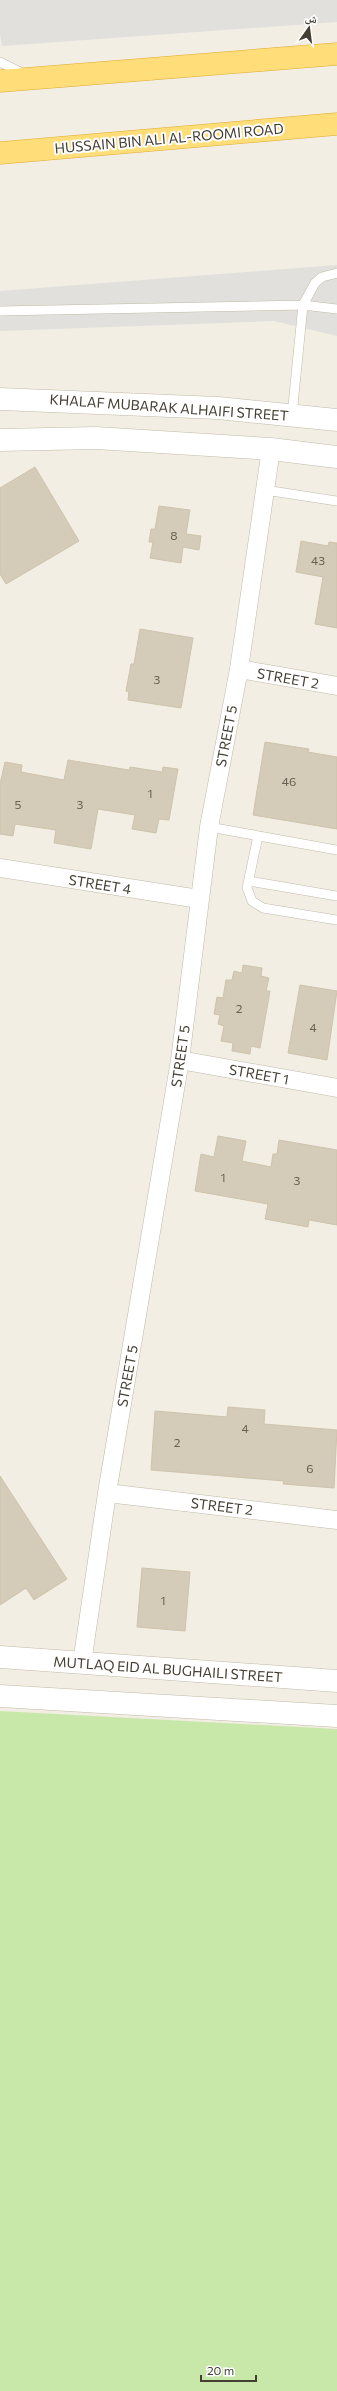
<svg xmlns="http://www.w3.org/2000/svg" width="337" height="2391" font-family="Commissioner,'Noto Naskh Arabic',sans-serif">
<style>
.green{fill:#c8e8aa}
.parking{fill:#e2e0dc}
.building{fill:#d4cbb8;stroke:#cfc3ab}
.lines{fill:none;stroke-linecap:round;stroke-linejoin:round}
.service-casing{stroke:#c0baa8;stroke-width:10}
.minor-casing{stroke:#c0baa8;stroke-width:19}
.tertiary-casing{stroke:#c0baa8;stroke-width:23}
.trunk-casing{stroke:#e0aa2f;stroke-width:23}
.service{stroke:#fff;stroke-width:9}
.minor{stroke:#fff;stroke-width:18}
.tertiary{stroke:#fff;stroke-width:22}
.trunk{stroke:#ffdd78;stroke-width:22}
.labels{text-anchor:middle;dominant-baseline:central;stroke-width:4;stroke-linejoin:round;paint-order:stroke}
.number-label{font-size:12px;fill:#686154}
.street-label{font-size:14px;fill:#443e33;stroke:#fff}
</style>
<rect width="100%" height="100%" fill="#f2eee3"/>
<!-- green -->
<path class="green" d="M0,1711L337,1729V2391H0Z"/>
<!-- parking -->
<path class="parking" d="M0,0H337V22L2,46L0,35Z
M337,265V336L274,321L0,331V291Z"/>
<!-- building -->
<path class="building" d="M35,467L79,541L6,584L0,574V488Z
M159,506L190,510L186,534L201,536L199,550L183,547L181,563L150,558L153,542H149L151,529H155Z
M301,541L328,546L329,542L337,543V628L315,624L323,577L296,572Z
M140,629L193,638L181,708L128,700L129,692L126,691L131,664H134Z
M265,742L309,749L308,752L337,757V829L253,815Z
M68,760L129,770L130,767L162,772L163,767L178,769L169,820L159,819L156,833L132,829L135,815L98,809L91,849L54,843L56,830L15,824L13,836L0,834V784L5,762L22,765L21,772L64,780Z
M243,965L262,968L261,976L269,978L266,991H270L260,1048L251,1046L250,1054L232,1051L233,1043L221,1041L224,1026L218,1024L220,1015L214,1014L217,997L223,998L226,980H232L234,971L242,973Z
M300,985L337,991L327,1060L288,1053Z
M218,1136L246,1141L242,1161L271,1167L273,1154H277L279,1140L337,1150V1225L309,1220L308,1227L265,1219L268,1204L195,1191L201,1154L214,1157Z
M228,1407L265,1410L264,1424L337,1430L334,1488L283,1484L284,1481L151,1470L155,1411L227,1417Z
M0,1476L67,1579L34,1600L26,1588L0,1605Z
M142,1568L190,1572L185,1631L137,1627Z"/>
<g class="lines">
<defs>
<path id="service" d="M0,62L24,74
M0,311L303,305L337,309
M292,415L303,305L315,283L322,277L337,273
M265,490L337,501
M209,827L337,850
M258,836L247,888L252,901L263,908L337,920
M249,881L337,896"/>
<path id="minor" d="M239,669L337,686
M0,868L199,899
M180,1060L337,1088
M107,1493L337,1520
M82,1663L107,1493L180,1060L209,827L239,669L271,449"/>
<path id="tertiary" d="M0,399L218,408L337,420
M0,440L96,438L271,449L337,457
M0,1657L337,1681
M0,1696L337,1716"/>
<path id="trunk" d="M0,81L337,54
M0,153L337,124"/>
</defs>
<!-- service casing -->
<use href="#service" class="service-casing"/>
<!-- minor casing -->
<use href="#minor" class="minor-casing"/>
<!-- tertiary casing -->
<use href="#tertiary" class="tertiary-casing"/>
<!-- trunk casing -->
<use href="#trunk" class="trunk-casing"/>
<!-- service -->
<use href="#service" class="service"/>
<!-- minor -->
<use href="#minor" class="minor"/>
<!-- tertiary -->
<use href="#tertiary" class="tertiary"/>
<!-- trunk -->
<use href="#trunk" class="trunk"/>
</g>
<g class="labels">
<!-- number labels -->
<g class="number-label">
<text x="174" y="535">8</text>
<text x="318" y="560">43</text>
<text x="157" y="679">3</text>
<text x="289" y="781">46</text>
<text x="150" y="793">1</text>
<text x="18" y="804">5</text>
<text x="80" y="804">3</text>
<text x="239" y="1008">2</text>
<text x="313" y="1027">4</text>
<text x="223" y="1177">1</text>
<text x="297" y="1180">3</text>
<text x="245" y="1428">4</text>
<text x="177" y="1442">2</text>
<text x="310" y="1468">6</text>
<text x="163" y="1600">1</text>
</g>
<!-- street labels -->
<g class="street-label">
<text transform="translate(169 138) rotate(-5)">HUSSAIN BIN ALI AL-ROOMI ROAD</text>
<text transform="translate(169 407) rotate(4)">KHALAF MUBARAK ALHAIFI STREET</text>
<text transform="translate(288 678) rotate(10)">STREET 2</text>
<text transform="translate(226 736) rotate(-79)">STREET 5</text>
<text transform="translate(100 884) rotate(9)">STREET 4</text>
<text transform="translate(180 1056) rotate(-82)">STREET 5</text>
<text transform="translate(259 1074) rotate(10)">STREET 1</text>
<text transform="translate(127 1376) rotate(-80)">STREET 5</text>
<text transform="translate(222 1506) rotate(7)">STREET 2</text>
<text transform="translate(168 1669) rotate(4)">MUTLAQ EID AL BUGHAILI STREET</text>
</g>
</g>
<!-- north arrow -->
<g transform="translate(309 28) rotate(14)" stroke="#ffffff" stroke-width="3" paint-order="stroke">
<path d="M0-3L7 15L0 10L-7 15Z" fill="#443e33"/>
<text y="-6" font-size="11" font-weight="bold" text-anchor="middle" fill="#443e33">ش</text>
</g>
<!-- scale -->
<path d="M201 2375v6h55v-6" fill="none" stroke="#443e33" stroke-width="2"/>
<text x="207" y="2375" font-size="12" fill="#443e33" stroke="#ffffff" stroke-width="3" paint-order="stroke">20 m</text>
</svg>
